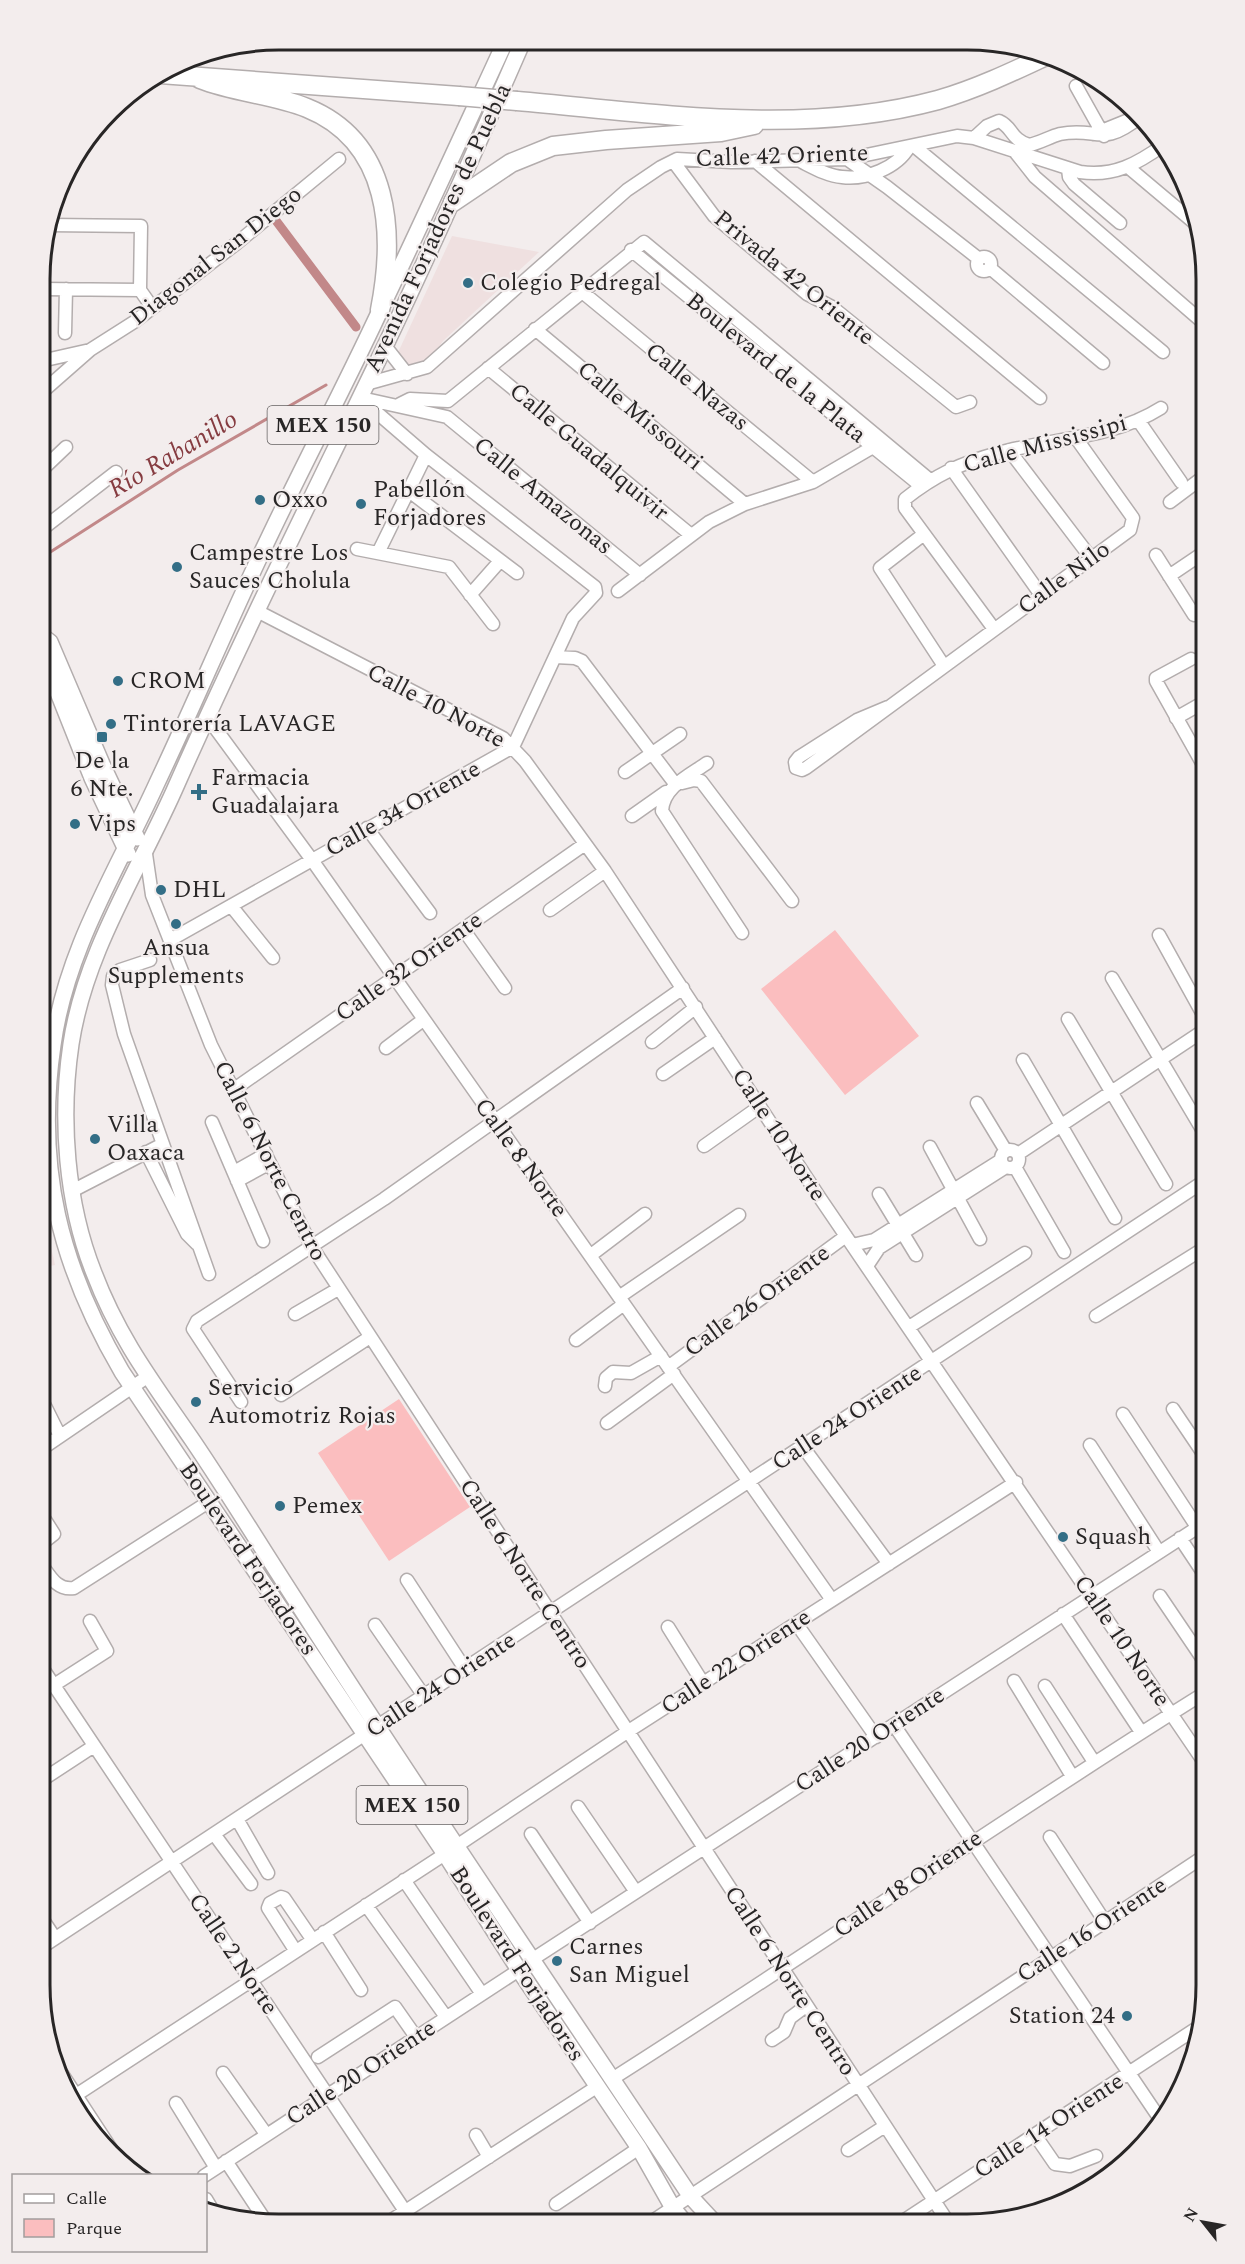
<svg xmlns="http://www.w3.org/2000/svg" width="1245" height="2264" font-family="Spectral,serif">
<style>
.built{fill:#efe0e0}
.green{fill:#fbbebf}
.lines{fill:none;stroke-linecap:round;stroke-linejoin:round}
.stream{stroke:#c28889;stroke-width:3}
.canal{stroke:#c28889;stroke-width:9}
.river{stroke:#c28889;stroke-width:16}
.minor-casing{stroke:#b3adad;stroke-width:15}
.major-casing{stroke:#b3adad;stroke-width:18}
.highway-casing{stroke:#b3adad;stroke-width:21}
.minor{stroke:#fff;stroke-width:12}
.major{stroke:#fff;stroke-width:15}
.highway{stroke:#fff;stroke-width:18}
.highway-bridge-casing{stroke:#b3adad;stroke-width:21;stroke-linecap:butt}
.highway-bridge{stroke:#fff;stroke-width:18}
.poi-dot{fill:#336e86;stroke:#f3eded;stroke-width:2}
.labels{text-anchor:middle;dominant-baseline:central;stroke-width:4.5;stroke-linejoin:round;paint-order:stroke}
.shield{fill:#f3eded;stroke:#656262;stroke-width:1.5}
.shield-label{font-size:22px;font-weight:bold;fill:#282626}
.street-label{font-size:24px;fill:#282626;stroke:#f3eded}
.poi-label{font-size:24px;fill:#282626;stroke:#f3eded;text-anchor:start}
.water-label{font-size:26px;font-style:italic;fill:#863c41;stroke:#f3eded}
.rim{fill:none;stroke:#282626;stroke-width:3}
</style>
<rect width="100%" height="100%" fill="#f3eded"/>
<!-- built -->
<path class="built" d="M452,236L539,252L443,341L430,360L416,365L403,363L395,359Z
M40,1195H42L41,1201L55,1265L40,1268Z"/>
<!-- green -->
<path class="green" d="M835,930L919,1036L845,1095L761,989Z
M399,1399L470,1507L389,1561L318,1453Z"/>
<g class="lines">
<!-- stream -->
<path class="stream" d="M41,558L178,470L326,385"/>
<!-- canal -->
<path class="canal" d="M274,218L356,327"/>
<!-- river -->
<path class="river" d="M103,121L131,95"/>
<defs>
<path id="minor" d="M1076,86L1104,136
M1094,134L1136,117
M974,138L987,126L999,121C1013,127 1010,139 1029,145C1040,143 1049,137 1060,134C1098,126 1100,149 1140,117
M914,146L1163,352
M1016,153L1035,177L1206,325
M847,159L887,187L979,259
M673,161L714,216L807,294L832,307L956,407L970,402
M755,161L1040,398
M802,162C814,168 828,176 842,177C866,180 897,168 909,147
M1128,167L1197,225
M1068,169L1069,177L1074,184L1120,223
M48,225L141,226L140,290
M631,250L921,486
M977 264a7 7 0 1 1 14 0a7 7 0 1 1-14 0Z
M990,268L1103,363
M41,289L140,290L152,307
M581,291L813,482
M535,329L745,504
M65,333L66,289
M385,346L407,374
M41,361L90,350
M488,368L691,535
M366,384L427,367L627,190L661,167L677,159L731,162L847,159L957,136L974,138L1080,172C1114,177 1137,164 1165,144
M41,393L90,350L134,322L237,243L339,159
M361,398L447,417L640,575
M448,401L644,242L930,480
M400,404L410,399L448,401
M1138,420L1181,482
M1009,450L1091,558
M41,463L44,468L66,447
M951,468L1041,595
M409,491L517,573
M1170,502L1206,475
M41,530L116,472
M924,534L880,568L944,666
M357,549L449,567L493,624
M378,553L426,455
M1156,555L1194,615
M1169,576L1206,551
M618,591L709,522L745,504L813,482L878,444
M470,595L500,561
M257,611L503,738L525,761L605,871L820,1198L1206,1765
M994,629L905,508V499C935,475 961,463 998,453C1052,438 1112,439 1161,408
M555,657L575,658L582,661L676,785
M1191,659L1156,678V681L1206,770
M888,707L857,720L799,757L795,762L796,768L802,770L806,768L1130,530L1133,518L1076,438
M207,717L312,860L832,1600
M1176,718L1206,701
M707,763C690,775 663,787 662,811L742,933
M625,772L680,734
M682,783L694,780L701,781L792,901
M632,816L666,792
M367,828L430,913
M146,854L152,895L211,1045L312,1247L950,2225
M1203,894L1206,900
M232,907L273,958
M550,910L605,871
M463,929L505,988
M1159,935L1206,1020
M170,940L513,747L573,618L596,593L595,587L426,455L360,398
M150,960L120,970L113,976L112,985L124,1034L209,1274
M1112,978L1206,1136
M1068,1019L1166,1184
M652,1042L696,1007
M386,1048L423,1020
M1023,1060L1115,1218
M663,1074L715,1038
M233,1090L585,844
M977,1103L1006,1151
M212,1122L263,1241
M704,1146L759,1107
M930,1147L980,1239
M1001 1159a9 9 0 1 1 18 0a9 9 0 1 1-18 0Z
M146,1152L187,1234L197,1244
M1018,1154L1206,1029
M1015,1167L1064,1252
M234,1172L266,1154
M237,1181L270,1163
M72,1191L163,1144
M879,1194L916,1255
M852,1245L874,1240L1001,1160
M591,1255L645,1214
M867,1266L879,1248L1006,1167
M619,1297L739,1215
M295,1314L338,1289
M1096,1316L1206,1247
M909,1327L1025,1253
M576,1340L624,1304
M668,1367L846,1236
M605,1386L606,1378L613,1372L631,1373L661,1356
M281,1395L370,1337
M40,1396L60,1436
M241,1402L193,1329L197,1321L384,1199L683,988
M1173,1409L1206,1458
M1123,1414L1197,1527
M607,1423L674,1374
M1090,1445L1159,1552
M803,1447L889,1564
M40,1450L147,1377
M1180,1538L1206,1577
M40,1545L54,1534L40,1512
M39,1561C49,1574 56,1591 74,1588L210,1501
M407,1580L465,1669
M1160,1596L1206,1664
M1063,1614L1141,1732
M796,1623L876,1737
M375,1625L424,1696
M668,1627L703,1683
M39,1663L413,2223
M1014,1681L1072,1776
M54,1685L107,1651L90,1621
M1045,1686L1094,1762
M894,1725L1162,2122
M39,1782L94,1746
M578,1807L636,1892
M237,1819L268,1873
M214,1834L251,1884
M531,1834L590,1923
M1050,1837L1105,1922
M458,1845L627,1732L1016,1482
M404,1880L482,1994
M366,1905L446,2017
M39,1914L55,1938
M324,1932L361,1990
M39,1949L1206,1180
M295,1950L268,1908L270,1903L281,1897L284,1898L312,1939
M533,1959L1206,1522
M772,2040L784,2032L790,2018L806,2006
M51,2057L123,2167
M318,2057L395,2007L416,2037
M223,2073L266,2134
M612,2079C812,1952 1005,1817 1206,1692
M70,2099L445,1854
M176,2103L216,2168
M476,2135L489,2157
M1035,2135L1055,2164L1070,2166L1096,2156
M848,2150L885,2126
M226,2161L267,2223
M204,2176L519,1970
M206,2199L215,2214
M556,2204L639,2148
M387,2223L598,2086
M648,2224L1206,1855
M897,2225L1200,2026"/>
<path id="major" d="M506,40C463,133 421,225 377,317C340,396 299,473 262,552C226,628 193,707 157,783C118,869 66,949 53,1045C35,1168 60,1266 122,1372L445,1854L519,1970L639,2148L673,2208L686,2224
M523,41C479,142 435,242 387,342C316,489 243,635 177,784C140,869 85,951 71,1044C60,1118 66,1203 94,1273C119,1339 154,1384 193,1441C218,1478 242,1516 266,1554C404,1771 549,1984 691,2197L716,2224
M41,635L50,642L102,764L137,838
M41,650L92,778L128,854"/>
<path id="highway" d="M160,74L459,96
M200,79C235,93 273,94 307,108C391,142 395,234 380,310
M517,101C655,113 801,137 938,100C976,89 1012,72 1048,55
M453,202L511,163L553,146L606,140L721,132L754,125"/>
</defs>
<!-- minor casing -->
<use href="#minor" class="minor-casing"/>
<!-- major casing -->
<use href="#major" class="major-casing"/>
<!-- highway casing -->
<use href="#highway" class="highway-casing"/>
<!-- minor -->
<use href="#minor" class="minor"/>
<!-- major -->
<use href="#major" class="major"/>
<!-- highway -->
<use href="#highway" class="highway"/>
<defs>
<path id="highway-bridge" d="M459,96L517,101"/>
</defs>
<!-- highway-bridge casing -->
<use href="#highway-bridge" class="highway-bridge-casing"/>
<!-- highway-bridge -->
<use href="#highway-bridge" class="highway-bridge"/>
</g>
<!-- markers -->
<g class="poi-dot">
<circle cx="468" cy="283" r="6"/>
<circle cx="260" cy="500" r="6"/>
<circle cx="361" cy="504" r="6"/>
<circle cx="177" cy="567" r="6"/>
<circle cx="118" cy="681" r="6"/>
<circle cx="111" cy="724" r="6"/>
<rect x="96" y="731" width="12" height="12" rx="3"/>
<path d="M196 783h6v6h6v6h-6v6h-6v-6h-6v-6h6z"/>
<circle cx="75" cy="824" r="6"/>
<circle cx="161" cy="890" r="6"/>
<circle cx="176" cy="924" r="6"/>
<circle cx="95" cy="1139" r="6"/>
<circle cx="196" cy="1402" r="6"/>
<circle cx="280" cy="1506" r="6"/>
<circle cx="1063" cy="1537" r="6"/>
<circle cx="557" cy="1961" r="6"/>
<circle cx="1127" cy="2016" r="6"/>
</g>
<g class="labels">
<!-- shield labels -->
<g class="shield">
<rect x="267.5" y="406" width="111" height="38" rx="4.5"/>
<rect x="356.5" y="1786" width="111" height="38" rx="4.5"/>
</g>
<g class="shield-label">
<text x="323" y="425">MEX 150</text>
<text x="412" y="1805">MEX 150</text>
</g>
<!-- street labels -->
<g class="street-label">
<text transform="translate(782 156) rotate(-2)">Calle 42 Oriente</text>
<text transform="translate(438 228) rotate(-65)">Avenida Forjadores de Puebla</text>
<text transform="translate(216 256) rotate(-38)">Diagonal San Diego</text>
<text transform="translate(794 278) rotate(39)">Privada 42 Oriente</text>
<text transform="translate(776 368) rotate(39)">Boulevard de la Plata</text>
<text transform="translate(697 387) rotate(39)">Calle Nazas</text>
<text transform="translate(640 416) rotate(40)">Calle Missouri</text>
<text transform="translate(1045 444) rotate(-15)">Calle Mississipi</text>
<text transform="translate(589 452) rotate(40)">Calle Guadalquivir</text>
<text transform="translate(543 496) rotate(39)">Calle Amazonas</text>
<text transform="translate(1064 578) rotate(-36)">Calle Nilo</text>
<text transform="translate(436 706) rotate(28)">Calle 10 Norte</text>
<text transform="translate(403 809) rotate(-29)">Calle 34 Oriente</text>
<text transform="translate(409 967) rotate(-35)">Calle 32 Oriente</text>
<text transform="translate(779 1135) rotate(57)">Calle 10 Norte</text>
<text transform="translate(521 1158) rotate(54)">Calle 8 Norte</text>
<text transform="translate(270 1161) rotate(63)">Calle 6 Norte Centro</text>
<text transform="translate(757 1301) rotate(-36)">Calle 26 Oriente</text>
<text transform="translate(847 1418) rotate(-33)">Calle 24 Oriente</text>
<text transform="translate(248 1559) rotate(56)">Boulevard Forjadores</text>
<text transform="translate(525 1574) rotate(57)">Calle 6 Norte Centro</text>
<text transform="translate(1122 1641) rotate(56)">Calle 10 Norte</text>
<text transform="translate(736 1662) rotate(-33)">Calle 22 Oriente</text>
<text transform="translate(441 1685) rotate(-33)">Calle 24 Oriente</text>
<text transform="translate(870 1740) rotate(-33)">Calle 20 Oriente</text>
<text transform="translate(908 1884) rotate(-34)">Calle 18 Oriente</text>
<text transform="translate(1092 1930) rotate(-33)">Calle 16 Oriente</text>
<text transform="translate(233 1954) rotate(56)">Calle 2 Norte</text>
<text transform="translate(517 1964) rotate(57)">Boulevard Forjadores</text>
<text transform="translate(790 1981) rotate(57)">Calle 6 Norte Centro</text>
<text transform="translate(361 2073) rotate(-33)">Calle 20 Oriente</text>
<text transform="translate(1049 2126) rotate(-33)">Calle 14 Oriente</text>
</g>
<!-- poi labels -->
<g class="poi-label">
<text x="480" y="283">Colegio Pedregal</text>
<text x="373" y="490">Pabellón<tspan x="373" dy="28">Forjadores</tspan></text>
<text x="272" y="500">Oxxo</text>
<text x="189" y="553">Campestre Los<tspan x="189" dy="28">Sauces Cholula</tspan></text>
<text x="130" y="681">CROM</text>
<text x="123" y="724">Tintorería LAVAGE</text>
<text x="102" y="761" text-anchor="middle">De la<tspan x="102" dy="28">6 Nte.</tspan></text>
<text x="211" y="778">Farmacia<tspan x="211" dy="28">Guadalajara</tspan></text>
<text x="87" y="824">Vips</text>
<text x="173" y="890">DHL</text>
<text x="176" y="948" text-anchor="middle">Ansua<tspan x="176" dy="28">Supplements</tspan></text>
<text x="107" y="1125">Villa<tspan x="107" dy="28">Oaxaca</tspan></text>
<text x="208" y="1388">Servicio<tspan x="208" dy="28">Automotriz Rojas</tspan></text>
<text x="292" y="1506">Pemex</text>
<text x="1075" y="1537">Squash</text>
<text x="569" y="1947">Carnes<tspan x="569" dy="28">San Miguel</tspan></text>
<text x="1115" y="2016" text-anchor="end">Station 24</text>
</g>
<!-- water labels -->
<g class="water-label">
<text transform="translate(173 454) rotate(-31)">Río Rabanillo</text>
</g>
</g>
<!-- crop -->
<path d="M0 0H1245V2264H0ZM279 50H967A229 229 0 0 1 1196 279V1985A229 229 0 0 1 967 2214H279A229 229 0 0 1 50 1985V279A229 229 0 0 1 279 50Z" fill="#f3eded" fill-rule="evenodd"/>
<path class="rim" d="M279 50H967A229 229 0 0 1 1196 279V1985A229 229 0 0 1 967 2214H279A229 229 0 0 1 50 1985V279A229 229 0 0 1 279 50Z"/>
<!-- legend -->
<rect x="12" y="2174" width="195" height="78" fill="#f3eded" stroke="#a29d9d" stroke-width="1.5"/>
<rect x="24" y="2194" width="30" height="9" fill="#ffffff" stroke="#a29d9d" stroke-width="1.5"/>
<text x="66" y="2204" font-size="18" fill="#282626">Calle</text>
<rect x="24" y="2219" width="30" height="18" fill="#fbbebf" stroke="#a29d9d" stroke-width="1.5"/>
<text x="66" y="2234" font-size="18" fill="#282626">Parque</text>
<!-- north arrow -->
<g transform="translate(1203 2222) rotate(301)" stroke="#f3eded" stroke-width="4.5" paint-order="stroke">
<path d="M0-4.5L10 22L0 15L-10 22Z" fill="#282626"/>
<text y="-9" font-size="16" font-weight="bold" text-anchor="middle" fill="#282626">N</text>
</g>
</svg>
